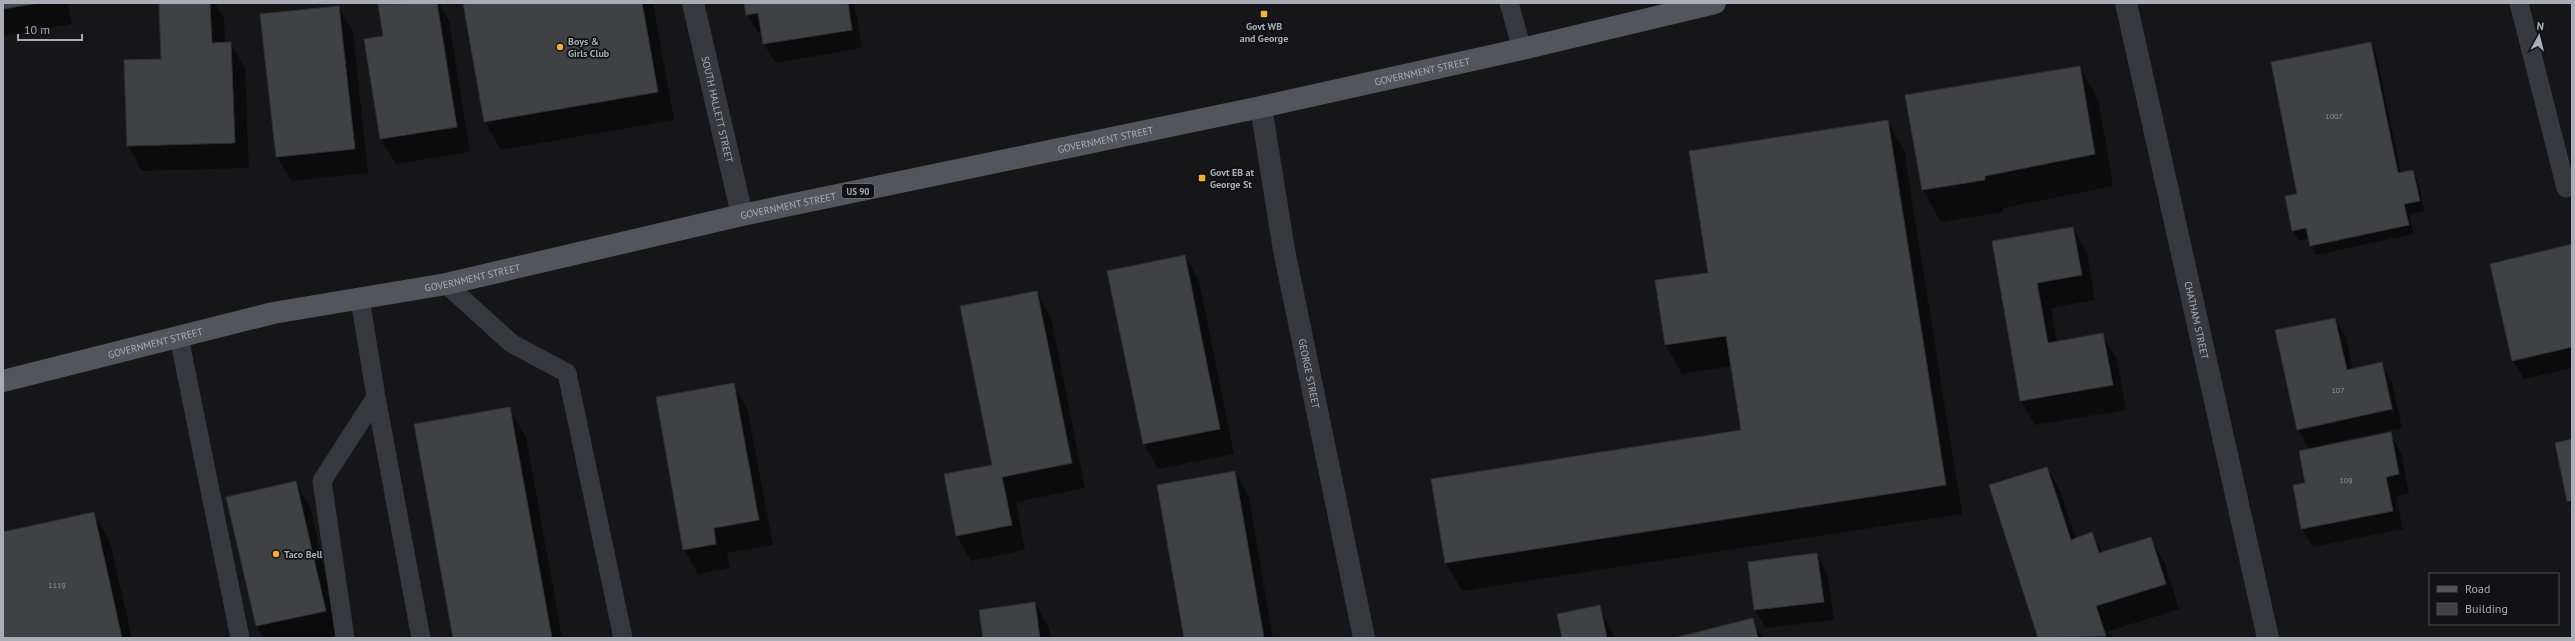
<svg xmlns="http://www.w3.org/2000/svg" width="2575" height="641" font-family="'PT Sans',sans-serif">
<style>
.shadow{fill:#0007;fill-rule:evenodd}
.building{fill:#404145;stroke:#303034}
.lines{fill:none;stroke-linecap:round;stroke-linejoin:round}
.service{stroke:#37383d;stroke-width:19}
.minor{stroke:#37383d;stroke-width:22}
.primary{stroke:#53555c;stroke-width:22}
.poi-dot{fill:#f2b134;stroke:#111113;stroke-width:1.5}
.labels{text-anchor:middle;dominant-baseline:central;stroke-width:3.5;stroke-linejoin:round;paint-order:stroke}
.number-label{font-size:8px;fill:#8e929b}
.shield{fill:#111113;stroke:#7b7e86;stroke-width:1}
.shield-label{font-size:9px;font-weight:bold;fill:#a8adb8}
.poi-label{font-size:10px;font-weight:bold;fill:#a8adb8;stroke:#111113;text-anchor:start}
.street-label{font-size:10px;fill:#a8adb8;stroke:#111113}
</style>
<rect width="100%" height="100%" fill="#161618"/>
<!-- shadow -->
<path class="shadow" d="M3,3H68L72,24L3,36Z
M160,3H215L224,19L225,43H230L245,68L249,168L142,171L128,146L125,61L162,60Z
M388,3H439L449,21L470,152L396,164L381,139L366,40L384,37L379,4Z
M464,3H653L674,120L501,150L485,122Z
M745,3H854L862,48L775,63L764,44L762,32L758,33L747,14Z
M339,7L353,32L368,173L291,181L277,157Z
M2371,43L2376,53L2401,173L2412,171L2418,181L2424,211L2409,214L2414,234L2316,255L2309,238L2299,241L2293,231L2286,197L2298,195Z
M2080,67L2098,99L2113,186L2003,208V212L1941,222L1923,190L1907,95Z
M1888,121L1904,150L1962,514L1462,591L1446,563L1742,431L1732,366L1682,374L1666,345L1656,281L1709,273Z
M2073,228L2087,252L2095,300L2051,308L2057,342L2102,334L2117,359L2126,410L2035,425L2021,401L1993,242Z
M2572,245V368L2524,379L2513,361L2491,264Z
M1185,256L1199,281L1234,454L1158,469L1144,444L1108,272Z
M1037,292L1051,317L1085,488L1016,502L1025,550L971,561L957,536L945,475L993,466Z
M2335,319L2346,337L2353,370L2381,364L2392,382L2402,428L2326,444V446L2390,433L2401,452L2409,493L2396,496L2403,529L2313,547L2302,529L2294,486L2306,484L2310,450L2298,430ZM2385,382H2387L2394,414H2392Z
M733,384L747,408L773,545L727,553L730,568L698,574L684,549Z
M509,408L526,437L562,638H454Z
M2572,440V508L2568,501L2556,444Z
M2047,468L2061,493L2076,539L2092,534L2103,553L2150,538L2165,563L2179,609L2109,631L2112,638H2039L1991,486Z
M1235,472L1249,497L1273,638H1185Z
M296,483L310,507L339,635L327,638H264L256,626Z
M94,513L110,542L132,638H3V533Z
M1817,554L1827,573L1834,620L1766,628L1755,610L1749,563Z
M1035,603L1049,628L1050,638H984Z
M1599,607L1615,638H1563Z
M1752,620L1763,638H1678Z"/>
<!-- building -->
<path class="building" d="M3,3H39L3,9Z
M159,3H210L212,43L231,42L235,143L127,146L124,60L161,59Z
M437,3L457,127L380,139L364,39L383,36L378,4Z
M463,3H642L658,92L484,122Z
M744,3H848L852,30L763,44L758,13L746,15Z
M339,6L355,149L276,157L260,14Z
M2371,42L2398,173L2413,170L2420,201L2404,204L2409,225L2310,246L2306,228L2292,231L2285,196L2297,194L2271,62Z
M2080,66L2095,154L1985,176V180L1922,190L1905,95Z
M1888,120L1946,485L1445,563L1431,479L1741,430L1726,336L1665,345L1655,280L1708,273L1689,151Z
M2073,227L2082,275L2037,283L2048,343L2103,333L2113,385L2020,401L1992,241Z
M2572,244V347L2512,361L2490,264Z
M1185,255L1220,429L1143,444L1107,271Z
M1037,291L1072,463L1002,477L1012,525L956,536L944,474L992,465L960,306Z
M2335,318L2347,370L2382,362L2392,409L2297,430L2275,330Z
M734,383L759,520L714,528L716,544L683,550L656,397Z
M510,407L552,638H453L414,424Z
M2391,432L2399,474L2386,477L2393,511L2301,529L2293,485L2305,483L2299,451Z
M2572,439V501H2567L2555,443Z
M2047,467L2071,540L2092,532L2099,553L2151,537L2166,584L2096,606L2106,636L2038,638L1989,485Z
M1235,471L1264,638H1184L1157,485Z
M296,481L326,611L256,626L226,497Z
M94,512L122,638H3V532Z
M1817,553L1824,602L1754,610L1748,562Z
M1035,602L1040,638H983L979,610Z
M1600,605L1607,638H1562L1557,614Z
M1753,618L1758,638H1674Z"/>
<g class="lines">
<!-- service -->
<path class="service" d="M1509,3L1522,49
M2519,3L2566,188
M446,284L511,343L567,373L623,638
M360,299L376,397L421,638
M179,337L240,638
M345,638L322,481L376,397"/>
<!-- minor -->
<g class="minor">
<path id="s1" d="M693,3L742,215"/>
<path id="s2" d="M2126,3L2268,638"/>
<path id="s3" d="M1261,107L1284,250L1364,638"/>
</g>
<!-- primary -->
<path class="primary" id="s4" d="M3,381L273,313L446,284L742,215L1261,107L1522,49L1715,3"/>
</g>
<!-- markers -->
<g class="poi-dot">
<rect x="1260" y="10" width="8" height="8" rx="2"/>
<circle cx="560" cy="47" r="4"/>
<rect x="1198" y="174" width="8" height="8" rx="2"/>
<circle cx="276" cy="554" r="4"/>
</g>
<g class="labels">
<!-- number labels -->
<g class="number-label">
<text x="2334" y="116">1007</text>
<text x="2338" y="390">107</text>
<text x="2346" y="480">109</text>
<text x="57" y="585">1119</text>
</g>
<!-- shield labels -->
<rect class="shield" x="842" y="184" width="32" height="14" rx="3"/>
<g class="shield-label">
<text x="858" y="191">US 90</text>
</g>
<!-- poi labels -->
<g class="poi-label">
<text x="1264" y="26" text-anchor="middle">Govt WB<tspan x="1264" dy="12">and George</tspan></text>
<text x="568" y="41">Boys &amp;<tspan x="568" dy="12">Girls Club</tspan></text>
<text x="1210" y="172">Govt EB at<tspan x="1210" dy="12">George St</tspan></text>
<text x="284" y="554">Taco Bell</text>
</g>
<!-- street labels -->
<g class="street-label">
<text stroke="none"><textPath href="#s4" startOffset="1453">GOVERNMENT STREET</textPath></text>
<text stroke="none"><textPath href="#s1" startOffset="109">SOUTH HALLETT STREET</textPath></text>
<text stroke="none"><textPath href="#s4" startOffset="1129">GOVERNMENT STREET</textPath></text>
<text stroke="none"><textPath href="#s4" startOffset="805">GOVERNMENT STREET</textPath></text>
<text stroke="none"><textPath href="#s4" startOffset="481">GOVERNMENT STREET</textPath></text>
<text stroke="none"><textPath href="#s2" startOffset="325">CHATHAM STREET</textPath></text>
<text stroke="none"><textPath href="#s4" startOffset="157">GOVERNMENT STREET</textPath></text>
<text stroke="none"><textPath href="#s3" startOffset="271">GEORGE STREET</textPath></text>
</g>
</g>
<!-- border -->
<rect width="2575" height="641" fill="none" stroke="#a8adb8" stroke-width="8"/>
<!-- legend -->
<rect x="2429" y="573" width="130" height="52" fill="#111113" stroke="#4d4f55"/>
<rect x="2437" y="586" width="20" height="6" fill="#53555c" stroke="#4d4f55"/>
<text x="2465" y="593" font-size="12" fill="#a8adb8">Road</text>
<rect x="2437" y="603" width="20" height="12" fill="#404145" stroke="#4d4f55"/>
<text x="2465" y="613" font-size="12" fill="#a8adb8">Building</text>
<!-- north arrow -->
<g transform="translate(2539 36) rotate(7)" stroke="#111113" stroke-width="3" paint-order="stroke">
<path d="M0-3L7 15L0 10L-7 15Z" fill="#a8adb8"/>
<text y="-6" font-size="11" font-weight="bold" text-anchor="middle" fill="#a8adb8">N</text>
</g>
<!-- scale -->
<path d="M18 34v6h64v-6" fill="none" stroke="#a8adb8" stroke-width="2"/>
<text x="24" y="34" font-size="12" fill="#a8adb8" stroke="#111113" stroke-width="3" paint-order="stroke">10 m</text>
</svg>
